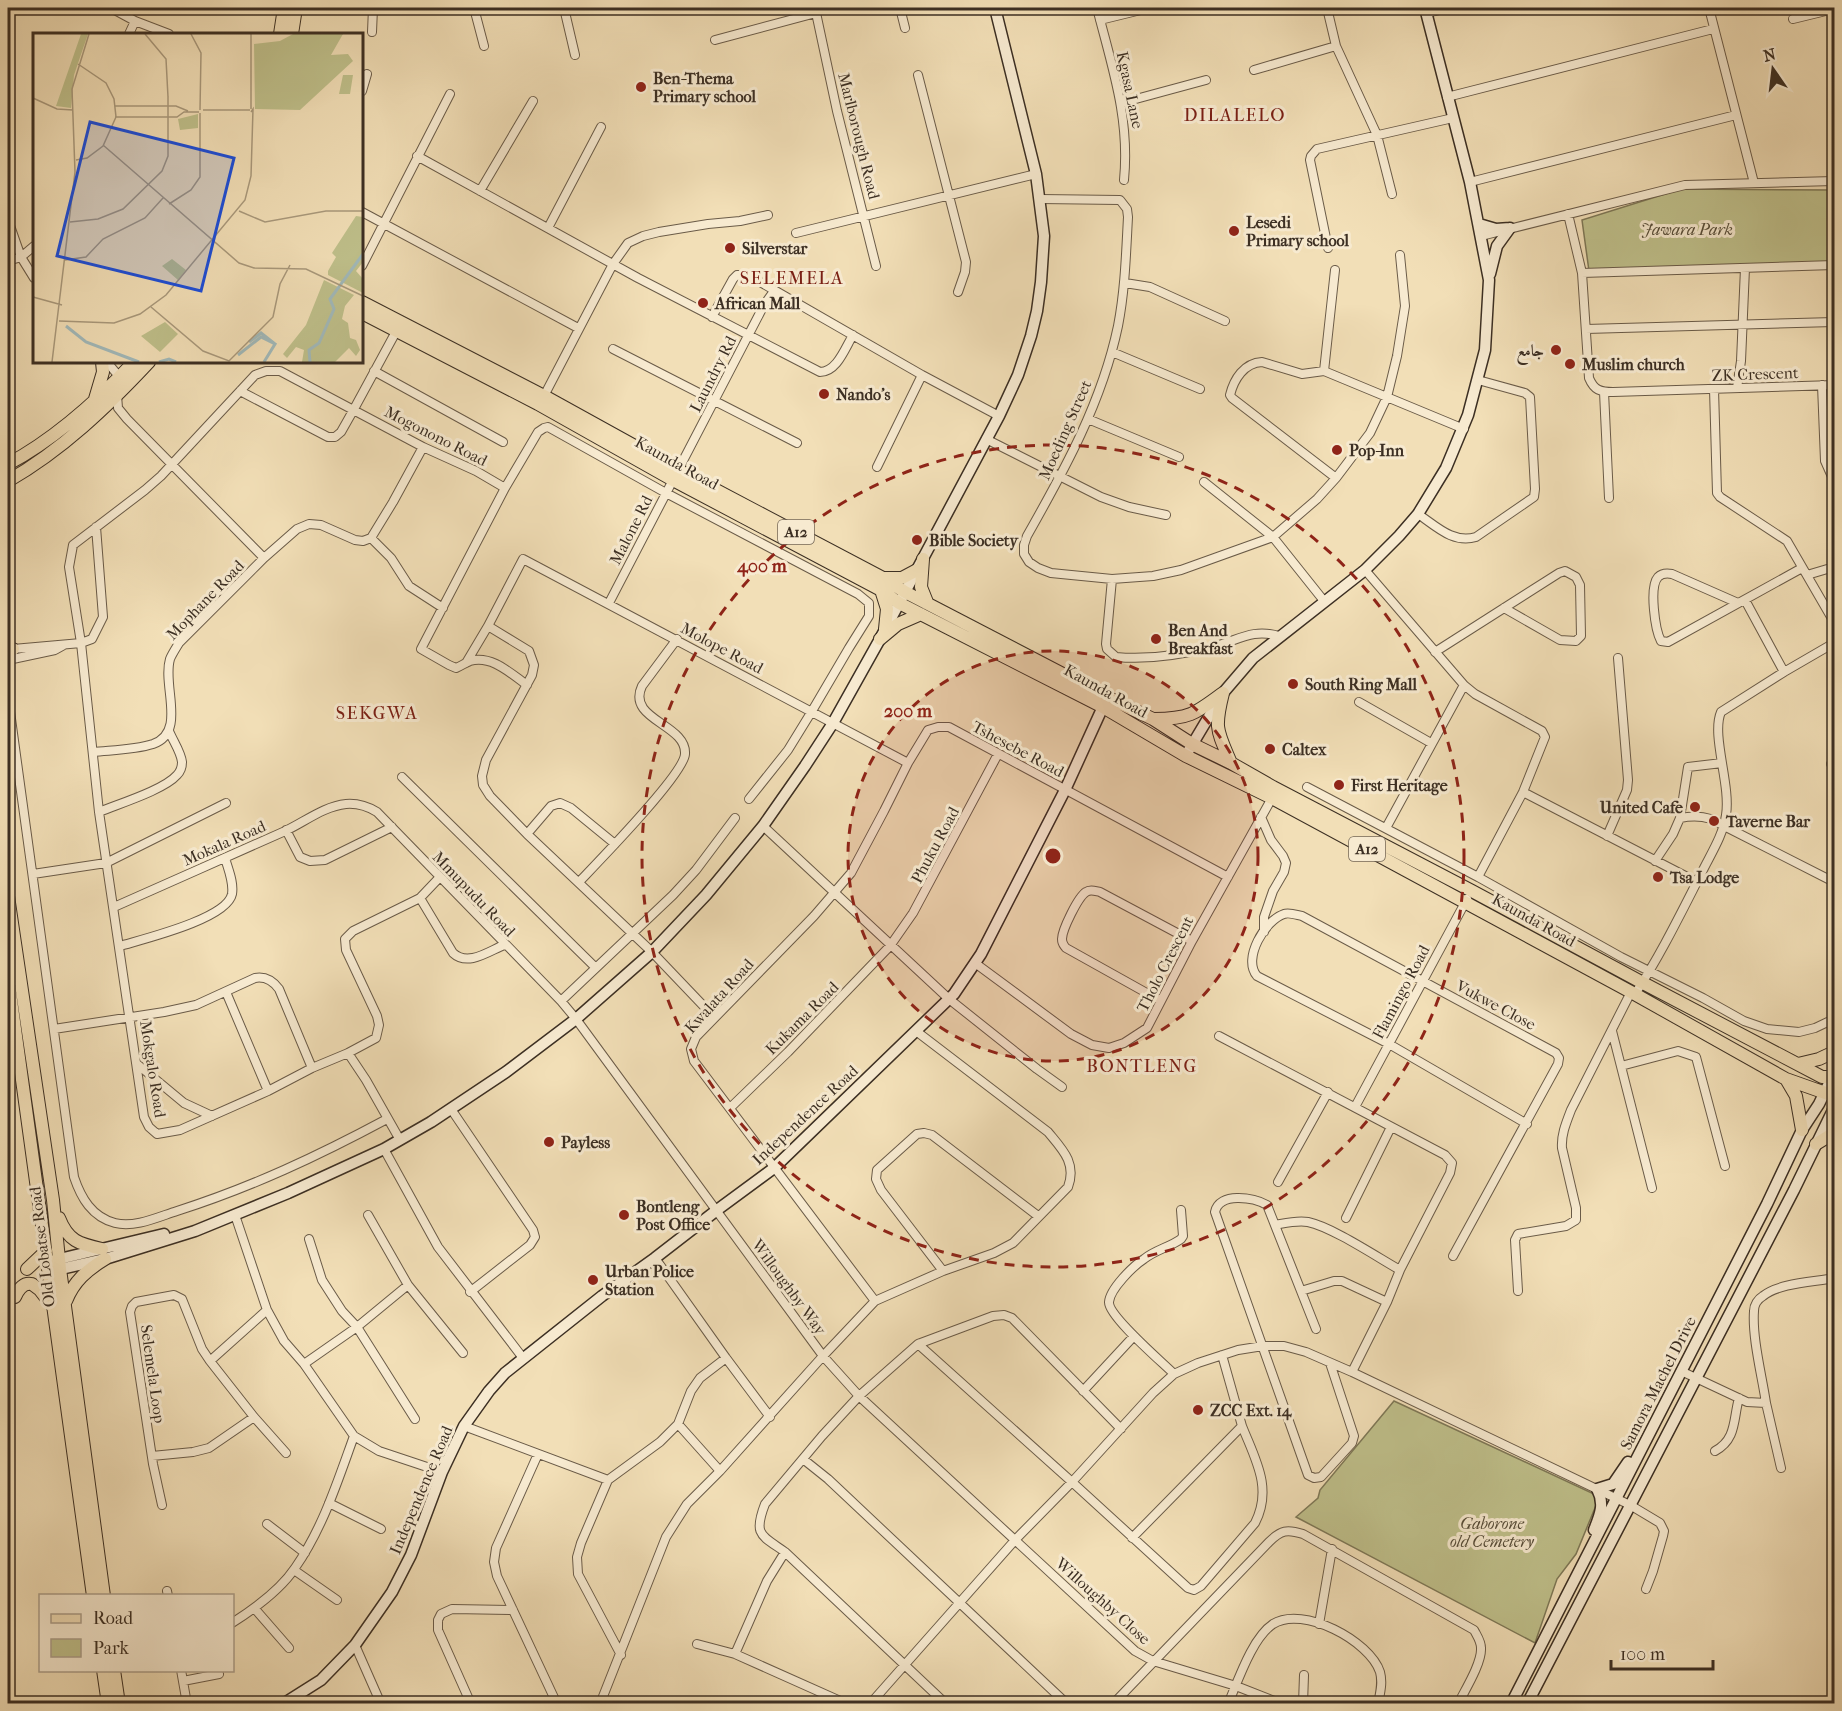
<svg xmlns="http://www.w3.org/2000/svg" width="1842" height="1711" font-family="'IM FELL French Canon',Amiri,serif">
<style>
.green{fill:#bfc08b;stroke:#7e7857;stroke-width:1.5}
.lines{fill:none;stroke-linecap:round;stroke-linejoin:round}
.street-casing{stroke:#6a5b48;stroke-width:10}
.secondary-casing{stroke:#3c2f23;stroke-width:13}
.primary-casing{stroke:#3c2f23;stroke-width:14}
.street{stroke:#f7ead0;stroke-width:8}
.secondary{stroke:#f7ead0;stroke-width:10}
.primary{stroke:#f2dfb7;stroke-width:12}
.ring{fill:none;stroke:#8f2418;stroke-width:3;stroke-dasharray:10 8}
.poi-dot{fill:#8f2418;stroke:#f7ead0;stroke-width:2}
.labels{text-anchor:middle;dominant-baseline:central;stroke-width:6;stroke-linejoin:round;paint-order:stroke}
.shield{fill:#f7ead0;stroke:#746757;stroke-width:1.5}
.shield-label{font-size:15px;font-weight:bold;fill:#3c2f23}
.poi-label{font-size:16px;font-weight:bold;fill:#3c2f23;stroke:#f7ead0;text-anchor:start}
.street-label{font-size:16px;fill:#3c2f23;stroke:#f7ead0}
.park-label{font-size:16px;font-style:italic;fill:#564c38;stroke:#f7ead0}
.neighbourhood-label{font-size:18px;letter-spacing:1.5px;fill:#7a1f14;stroke:#f7ead0}
.inset-river{fill:none;stroke:#a1b9ba;stroke-width:3}
.inset-road{fill:none;stroke:#a9997c;stroke-width:1.5}
.view{fill:#1d4ed8;fill-opacity:0.15;stroke:#1d4ed8;stroke-width:3}
.inset-edge{fill:none;stroke:#3c2f23;stroke-width:3}
.centre{fill:#8f2418;stroke:#f7ead0;stroke-width:3}
.ring-label{font-size:18px;text-anchor:middle;font-weight:bold;fill:#8f2418;stroke:#f7ead0;stroke-width:6;stroke-linejoin:round;paint-order:stroke}
</style>
<rect width="100%" height="100%" fill="#f2dfb7"/>
<filter id="stains"><feTurbulence type="fractalNoise" baseFrequency=".00333" numOctaves="4"/><feColorMatrix values="0 0 0 0 .2 0 0 0 0 .09 0 0 0 0 .02 0 0 0 .5 -.17"/></filter>
<radialGradient id="worn" r=".72"><stop offset=".6" stop-color="#630" stop-opacity="0"/><stop offset="1" stop-color="#630" stop-opacity=".3"/></radialGradient>
<!-- green -->
<path class="green" d="M1681,189L1832,190L1834,264L1589,271L1582,220Z
M1394,1401L1594,1494L1597,1503L1576,1554L1557,1579L1535,1643L1296,1517L1318,1498L1320,1490Z"/>
<g class="lines">
<defs>
<path id="street" d="M111,8L135,21L169,34
M474,8L484,46
M564,8L575,55
M815,8L837,111L876,266
M900,8L905,28
M1097,8C1112,67 1130,118 1124,180
M1327,8L1336,46L1377,135L1392,194
M1709,8L1754,183
M1427,13L1448,8
M1793,19L1834,9
M1100,20L1149,8
M372,32L373,8
M129,34L135,21
M715,40L816,13
M1254,70L1336,46
M918,75L966,262L965,272L958,292
M362,91L367,74
M1447,97L1713,29
M1121,103L1206,80
M417,156L638,278L820,372C837,372 845,348 853,335
M1470,182L1736,115
M480,191L533,101
M1040,199L1120,200L1127,209L1128,217C1126,254 1125,290 1118,326C1102,402 1065,469 1027,536L1024,545V554L1029,562L1038,568L1051,573L1112,579L1153,576L1181,570L1273,537L1317,499L1336,478L1370,433L1387,397L1397,356L1405,306L1400,255
M362,212L578,328
M1568,214L1582,273L1589,378C1594,390 1600,392 1613,392L1834,385
M8,220L21,257L34,278
M548,228L601,127
M796,233L1036,174
M1481,236L1685,185L1834,181
M1328,248L1310,160L1311,156L1317,149L1453,118
M8,261L21,257L34,246
M362,266L450,94
M1582,273L1834,265
M1125,283L1150,287L1225,321
M712,317L733,279L737,275H748L922,375L999,416
M1586,329L1834,322
M613,349L797,443
M1112,352L1200,389
M107,362L122,380
M374,371L503,442
M1324,371L1335,270
M1822,385L1825,461L1833,479
M1737,388L1741,361L1745,268
M1714,389L1717,493L1720,497L1787,541L1834,622
M240,391L328,437H335L341,432L354,409L398,328
M1604,392L1609,498
M117,395L118,408L127,419L264,558
M544,396L613,264L628,243L643,236L659,232L708,224L740,221L768,215
M1088,419L1179,457
M986,439L1101,497L1129,507L1166,515
M877,467L922,375
M1336,478L1232,398L1230,395C1234,379 1244,363 1262,362L1302,374L1324,371L1464,429
M1204,482L1273,537L1324,601
M1418,514C1436,526 1453,544 1476,537L1534,497L1535,489L1530,397L1525,393L1478,380
M371,538L391,558L409,586L443,608
M1807,575L1834,567
M1112,579L1106,644L1107,649L1116,657C1148,660 1181,655 1212,647C1238,641 1251,628 1279,636
M1745,600L1784,672
M609,603L764,305L774,291
M1738,603L1672,574C1667,573 1662,573 1658,577C1649,587 1655,630 1661,641L1668,642L1802,568
M13,649L81,643L92,639L103,617L96,527
M1435,652L1559,573L1565,571L1576,577L1580,585L1581,636L1576,641L1560,640L1504,608
M8,660L55,650L64,645
M466,663L488,626
M527,685C510,673 492,655 470,661C465,663 461,666 456,668L449,665L421,649L505,488L538,432L544,428L548,427L666,493L858,594L869,603V616L849,648L812,711L788,750L749,799
M8,697L74,1177C81,1198 92,1217 115,1223C135,1228 158,1217 177,1211C252,1187 318,1156 387,1119
M1359,702L1431,743
M93,752C112,750 134,750 153,744C187,732 162,686 170,659C172,654 176,648 179,643L264,558L297,529L309,524L321,525L355,540L363,541L371,538L393,502L423,447
M1831,764L1834,766
M402,777L596,968
M1307,787L1478,877L1523,792L1545,737L1542,731L1475,694L1464,685L1365,570
M1523,792L1697,882
M99,812C118,804 164,790 177,775C180,772 182,767 182,762C181,752 173,741 169,731
M1261,817L1271,840L1283,856L1286,863L1284,872L1273,891L1264,917V932
M1680,818C1695,815 1711,816 1724,826L1834,882
M763,826L949,999L1037,1069L1062,1087
M1386,828L1464,685
M286,830L300,857L310,861L325,860L392,827
M527,834L551,806L560,803L571,808L615,844
M1607,836L1627,790L1628,780L1618,658
M1655,861L1673,834L1680,818L1688,767L1722,763
M33,874L106,863L226,803
M1478,877L1621,957L1703,998L1744,1021L1767,1029L1799,1032L1815,1028L1834,1019
M439,878L420,898L353,931L345,939L346,950L377,1016L379,1025L376,1038L348,1053L312,1068L268,1091L180,1130L157,1134L149,1127L144,1117L99,812L81,643L69,567L73,545L145,490L161,476L255,375L266,371H280L423,447L476,471L505,488
M579,882C598,862 684,774 685,754C687,724 626,720 642,686L677,639
M420,898L453,953C468,967 489,951 504,945
M114,907C170,882 227,857 283,832C303,823 324,806 346,804C358,803 367,806 377,812L561,1001L576,1019L823,1356L859,1396L1135,1651L1153,1661L1236,1686L1282,1704
M120,946C143,939 227,919 232,894C234,882 228,869 225,858
M975,963L1071,1034L1092,1045L1109,1048L1124,1043L1147,1028L1192,941L1272,798
M226,992L268,1091
M1635,994C1660,956 1680,915 1701,874C1710,855 1723,836 1726,815C1731,785 1711,735 1721,712L1784,672L1834,643
M561,1001L673,895L696,870L735,818
M1161,1001L1066,948C1063,944 1062,944 1062,939C1062,930 1078,897 1086,892C1090,889 1095,891 1100,892L1192,941
M714,1017L652,952L527,834L490,796L483,785L482,776L486,760L532,675L534,665L529,651L488,626L523,559L908,763
M54,1029L164,1012L196,1005L255,978C266,976 273,981 279,989L312,1068
M1612,1031L1652,1188
M1219,1036L1445,1155L1452,1163L1450,1173L1400,1270L1387,1302L1352,1372
M348,1053L366,1080L400,1140
M137,1064L184,1103L212,1116
M1621,1066L1678,1051L1696,1057L1725,1166
M1355,1107L1467,899
M730,1108L788,1052L890,946L913,913L998,754
M451,1109L533,1230L535,1237L530,1245L470,1292
M384,1149L438,1247L523,1358
M1278,1182L1328,1092
M235,1215L267,1310L284,1341L304,1364L354,1436L379,1451L442,1472
M368,1215L408,1285L463,1353
M1346,1218L1391,1127
M1275,1225C1286,1223 1297,1220 1308,1222C1332,1227 1377,1257 1400,1270
M309,1239L322,1280L342,1311L357,1327L415,1419
M1453,1256L1558,1064L1559,1058L1556,1053L1302,916C1297,915 1289,912 1284,914C1265,920 1242,959 1257,976L1389,1044L1527,1124
M655,1258L726,1358L770,1417
M943,1271L881,1190L876,1179L877,1170L917,1134L924,1133L932,1135L1038,1216
M1301,1291L1334,1281H1342L1387,1302
M1518,1291L1515,1240L1518,1234L1566,1226L1576,1220V1208L1562,1148C1561,1135 1566,1123 1571,1110L1631,992
M875,1301L694,1061L691,1049L696,1037L814,916L851,873L884,811L908,763L928,730L938,727H949L1228,877
M1316,1329L1267,1205C1253,1197 1219,1192 1215,1212L1308,1475L1314,1478L1321,1477L1352,1443L1354,1436L1330,1363
M918,1344L1072,1482L1188,1588L1194,1590L1201,1586L1255,1523C1273,1488 1255,1459 1242,1426
M210,1361L267,1310
M304,1364L357,1327L408,1285
M1681,1371L1747,1402L1766,1403L1781,1468
M1174,1374C1162,1362 1108,1316 1109,1302C1110,1289 1133,1266 1144,1259C1155,1250 1170,1247 1181,1239L1183,1236L1181,1210
M1083,1391L1134,1336
M1766,1403C1762,1376 1752,1338 1754,1311C1754,1305 1758,1299 1763,1296C1779,1283 1814,1282 1834,1278
M678,1424L720,1471
M464,1426L608,1480
M1715,1451C1737,1439 1733,1419 1739,1398
M538,1454L496,1548L494,1562L497,1576L557,1704
M152,1456L193,1452L209,1448L254,1417
M803,1459L828,1479L1067,1704
M329,1503L381,1529
M162,1505L153,1464L130,1312L132,1306L136,1302L174,1295L182,1299L202,1349L210,1361L254,1417L286,1453
M267,1524L305,1553
M1132,1538L1242,1426L1222,1355
M294,1570L337,1600
M167,1591L168,1596
M255,1609L289,1648
M232,1623C254,1609 281,1589 295,1568C323,1528 338,1480 354,1436
M1319,1624L1332,1549
M697,1644L735,1654L847,1704
M355,1645L381,1704
M735,1654L767,1581L785,1552
M621,1655L578,1574L577,1557L581,1543L608,1480L660,1442L678,1424L691,1391L700,1378L726,1358
M181,1670L187,1704
M183,1681L219,1674
M471,1704L438,1630V1620L441,1614L452,1609L513,1610
M600,1704L666,1537L687,1504L720,1471L823,1356L875,1301L943,1271L994,1253L1013,1243L1068,1187C1077,1163 1062,1149 1048,1132L916,1031
M870,1704L1016,1539L1072,1482L1153,1393L1174,1374L1198,1363L1238,1350L1263,1346H1284L1306,1352L1352,1372L1630,1505L1660,1523L1664,1531L1663,1536L1653,1571L1646,1589
M946,1704L785,1552C761,1535 753,1535 765,1504L822,1436L859,1396L918,1344L993,1316L1004,1315L1012,1318L1121,1429
M1113,1704L1269,1542C1281,1530 1287,1529 1303,1534L1474,1630C1477,1636 1481,1641 1481,1648C1482,1663 1465,1690 1458,1704
M1228,1704C1238,1681 1252,1638 1273,1624C1303,1605 1370,1641 1380,1672C1383,1683 1380,1693 1378,1704
M1303,1704L1304,1675"/>
<path id="secondary" d="M1479,224L1496,229L1510,228
M1490,274L1497,246L1510,228
M1189,750L1223,693L1253,658L1365,570L1399,536L1418,514L1446,468L1468,415L1485,350L1489,280L1470,182L1425,8
M51,1261L164,1234
M52,1271L105,1259L195,1231L288,1193L384,1149L431,1122L506,1072L576,1019L652,952L706,895L763,826L805,766L833,723L880,639L999,416L1018,375L1031,336L1037,311L1041,282L1044,236L1036,174L995,8
M1594,1530C1600,1515 1605,1504 1597,1489L1613,1484L1628,1462
M283,1704L321,1680L355,1645L392,1592L411,1555L442,1472L464,1426L489,1391L505,1373L602,1296L655,1258L717,1210L774,1168L954,994L981,954L1065,790L1106,700
M1511,1704L1767,1204L1802,1130L1819,1104L1834,1073
M1527,1704L1794,1190L1834,1108"/>
<path id="primary" d="M280,34L284,8
M292,34L296,8
M362,302L544,396L678,470L883,578L905,592L1107,697L1153,719L1192,744L1231,763L1273,787L1472,891L1643,983L1822,1077H1834
M362,313L538,404L673,480L881,590L899,603L1103,707L1186,756L1272,798L1631,992L1786,1079L1834,1096
M95,399L103,372L102,362
M8,464C55,439 97,401 134,362
M8,481C62,450 107,407 149,362
M923,559L921,587L927,602
M884,578H902L917,570
M881,590L887,609L885,629
M880,639L898,624L921,614
M8,652L13,649
M1223,693C1214,729 1217,730 1231,763
M1154,719C1189,719 1195,714 1223,693
M8,896L53,1200L60,1269L104,1596
M8,978L93,1596
M1798,1064L1819,1059L1834,1052
M1786,1079L1796,1096L1802,1130
M1816,1144L1834,1133
M59,1218C68,1241 79,1244 102,1249
M27,1269L46,1251
M15,1297C18,1290 23,1282 32,1284L40,1290L53,1307
M66,1301C74,1281 87,1270 105,1259
M103,1670L108,1704
M114,1670L119,1704"/>
</defs>
<!-- street casing -->
<use href="#street" class="street-casing"/>
<!-- secondary casing -->
<use href="#secondary" class="secondary-casing"/>
<!-- primary casing -->
<use href="#primary" class="primary-casing"/>
<!-- street -->
<use href="#street" class="street"/>
<!-- secondary -->
<use href="#secondary" class="secondary"/>
<!-- primary -->
<use href="#primary" class="primary"/>
</g>
<!-- distance rings -->
<circle cx="1053" cy="856" r="205" fill="#8f2418" fill-opacity=".12"/>
<g class="ring">
<circle cx="1053" cy="856" r="205"/>
<circle cx="1053" cy="856" r="411"/>
</g>
<!-- markers -->
<g class="poi-dot">
<circle cx="641" cy="87" r="6"/>
<circle cx="1234" cy="231" r="6"/>
<circle cx="730" cy="248" r="6"/>
<circle cx="703" cy="303" r="6"/>
<circle cx="1556" cy="350" r="6"/>
<circle cx="1570" cy="364" r="6"/>
<circle cx="824" cy="394" r="6"/>
<circle cx="1337" cy="450" r="6"/>
<circle cx="917" cy="540" r="6"/>
<circle cx="1156" cy="639" r="6"/>
<circle cx="1293" cy="684" r="6"/>
<circle cx="1270" cy="749" r="6"/>
<circle cx="1339" cy="785" r="6"/>
<circle cx="1695" cy="807" r="6"/>
<circle cx="1714" cy="821" r="6"/>
<circle cx="1658" cy="877" r="6"/>
<circle cx="549" cy="1142" r="6"/>
<circle cx="624" cy="1215" r="6"/>
<circle cx="593" cy="1280" r="6"/>
<circle cx="1198" cy="1410" r="6"/>
</g>
<g class="labels">
<!-- shield labels -->
<g class="shield">
<rect x="778" y="520" width="36" height="24" rx="4.5"/>
<rect x="1349" y="837" width="36" height="24" rx="4.5"/>
</g>
<g class="shield-label">
<text x="796" y="532">A12</text>
<text x="1367" y="849">A12</text>
</g>
<!-- poi labels -->
<g class="poi-label">
<text x="653" y="78">Ben-Thema<tspan x="653" dy="18">Primary school</tspan></text>
<text x="1246" y="222">Lesedi<tspan x="1246" dy="18">Primary school</tspan></text>
<text x="742" y="248">Silverstar</text>
<text x="715" y="303">African Mall</text>
<text x="1544" y="350" text-anchor="end">جامع</text>
<text x="1582" y="364">Muslim church</text>
<text x="836" y="394">Nando's</text>
<text x="1349" y="450">Pop-Inn</text>
<text x="929" y="540">Bible Society</text>
<text x="1168" y="630">Ben And<tspan x="1168" dy="18">Breakfast</tspan></text>
<text x="1305" y="684">South Ring Mall</text>
<text x="1282" y="749">Caltex</text>
<text x="1351" y="785">First Heritage</text>
<text x="1683" y="807" text-anchor="end">United Cafe</text>
<text x="1726" y="821">Taverne Bar</text>
<text x="1670" y="877">Tsa Lodge</text>
<text x="561" y="1142">Payless</text>
<text x="636" y="1206">Bontleng<tspan x="636" dy="18">Post Office</tspan></text>
<text x="605" y="1271">Urban Police<tspan x="605" dy="18">Station</tspan></text>
<text x="1210" y="1410">ZCC Ext. 14</text>
</g>
<!-- street labels -->
<g class="street-label">
<text transform="translate(1130 90) rotate(78)">Kgasa Lane</text>
<text transform="translate(859 136) rotate(76)">Marlborough Road</text>
<text transform="translate(713 374) rotate(-63)">Laundry Rd</text>
<text transform="translate(1755 374) rotate(-2)">ZK Crescent</text>
<text transform="translate(1065 430) rotate(-66)">Moeding Street</text>
<text transform="translate(436 436) rotate(27)">Mogonono Road</text>
<text transform="translate(677 463) rotate(29)">Kaunda Road</text>
<text transform="translate(631 530) rotate(-63)">Malone Rd</text>
<text transform="translate(205 600) rotate(-46)">Mophane Road</text>
<text transform="translate(722 648) rotate(28)">Molope Road</text>
<text transform="translate(1106 691) rotate(29)">Kaunda Road</text>
<text transform="translate(1018 749) rotate(28)">Tshesebe Road</text>
<text transform="translate(224 843) rotate(-24)">Mokala Road</text>
<text transform="translate(935 845) rotate(-62)">Phuku Road</text>
<text transform="translate(474 894) rotate(46)">Mmupudu Road</text>
<text transform="translate(1534 920) rotate(29)">Kaunda Road</text>
<text transform="translate(1165 964) rotate(-63)">Tholo Crescent</text>
<text transform="translate(1401 992) rotate(-62)">Flamingo Road</text>
<text transform="translate(719 996) rotate(-48)">Kwalata Road</text>
<text transform="translate(1496 1005) rotate(28)">Vukwe Close</text>
<text transform="translate(802 1018) rotate(-45)">Kukama Road</text>
<text transform="translate(153 1069) rotate(81)">Mokgalo Road</text>
<text transform="translate(805 1115) rotate(-43)">Independence Road</text>
<text transform="translate(42 1247) rotate(-97)">Old Lobatse Road</text>
<text transform="translate(789 1287) rotate(54)">Willoughby Way</text>
<text transform="translate(153 1374) rotate(82)">Selemela Loop</text>
<text transform="translate(1658 1383) rotate(-63)">Samora Machel Drive</text>
<text transform="translate(421 1490) rotate(-67)">Independence Road</text>
<text transform="translate(1103 1601) rotate(42)">Willoughby Close</text>
</g>
<!-- park labels -->
<g class="park-label">
<text x="1687" y="229">Jawara Park</text>
<text x="1492" y="1523">Gaborone<tspan x="1492" dy="18">old Cemetery</tspan></text>
</g>
<!-- neighbourhood labels -->
<g class="neighbourhood-label">
<text x="1235" y="115">DILALELO</text>
<text x="792" y="278">SELEMELA</text>
<text x="377" y="713">SEKGWA</text>
<text x="1142" y="1066">BONTLENG</text>
</g>
</g>
<!-- overview -->
<g transform="translate(33 33)">
<rect width="330" height="330" fill="#f2dfb7"/>
<path d="M48,1H55L41,42L38,75L23,73ZM260,1H310L298,22L315,21L320,28L267,77L222,76L221,11L247,8ZM310,42H320L317,61H306ZM165,81V95L147,97L145,86ZM323,183L330,184V229L323,238L330,246V260L295,242V238L303,224L299,220ZM139,226L153,237L145,247L129,233ZM291,247L321,262L312,273L309,286L315,290L317,305L323,307L327,317L323,323L316,315L302,329H269L271,317L263,314L254,325L250,321L273,292ZM132,289L145,301L127,319L108,303Z" fill="#bfc08b"/>
<path class="inset-river" d="M33,293L53,309L106,329M216,309L228,300L242,311M205,322L228,304L242,311L231,329M126,329L136,326L143,329M277,329L276,317L286,310L301,276L297,266L330,221"/>
<path class="inset-road" d="M112,1L133,26L135,64M158,1L168,20L167,77M218,1V76M0,65L24,76L40,77M82,73H143L155,78M170,77H217M82,84H144L151,79H166M70,112L206,230L221,235L273,236L330,263M43,127L54,125L70,113L83,84L81,66L73,50L45,31M136,171L158,157L167,144V80M206,178L232,189L293,178H330M37,189L65,186L90,176L129,138L135,123V63M32,227L53,224L70,206L112,185L130,165M0,264L29,272M118,274L170,318L196,328L240,284L247,251L257,232M26,288L81,290L107,281L133,262L212,167L218,143L220,76L218,79M19,329L42,139L39,56L56,1"/>
<path class="view" d="M57,89L201,125L168,258L24,223Z"/>
<rect width="330" height="330" class="inset-edge"/>
</g>
<circle cx="1053" cy="856" r="9" class="centre"/>
<g class="ring-label">
<text x="762" y="572">400 m</text>
<text x="908" y="717">200 m</text>
</g>
<!-- margin -->
<rect width="1842" height="1711" fill="none" stroke="#f2dfb7" stroke-width="30"/>
<rect x="9" y="9" width="1824" height="1693" fill="none" stroke="#3c2f23" stroke-width="3"/>
<rect x="15" y="15" width="1812" height="1681" fill="none" stroke="#3c2f23" stroke-width="1.5"/>
<!-- legend -->
<rect x="39" y="1594" width="195" height="78" fill="#f7ead0" stroke="#ac9f8b" stroke-width="1.5"/>
<rect x="51" y="1614" width="30" height="9" fill="#f2dfb7" stroke="#ac9f8b" stroke-width="1.5"/>
<text x="93" y="1624" font-size="18" fill="#3c2f23">Road</text>
<rect x="51" y="1639" width="30" height="18" fill="#bfc08b" stroke="#ac9f8b" stroke-width="1.5"/>
<text x="93" y="1654" font-size="18" fill="#3c2f23">Park</text>
<!-- north arrow -->
<g transform="translate(1773 69) rotate(346)" stroke="#f7ead0" stroke-width="4.5" paint-order="stroke">
<path d="M0-4.5L10 22L0 15L-10 22Z" fill="#3c2f23"/>
<text y="-9" font-size="16" font-weight="bold" text-anchor="middle" fill="#3c2f23">N</text>
</g>
<!-- scale -->
<path d="M1611 1660v9h102v-9" fill="none" stroke="#3c2f23" stroke-width="3"/>
<text x="1620" y="1660" font-size="18" fill="#3c2f23" stroke="#f7ead0" stroke-width="4.5" paint-order="stroke">100 m</text>
<rect width="100%" height="100%" filter="url(#stains)"/>
<rect width="100%" height="100%" fill="url(#worn)"/>
</svg>
